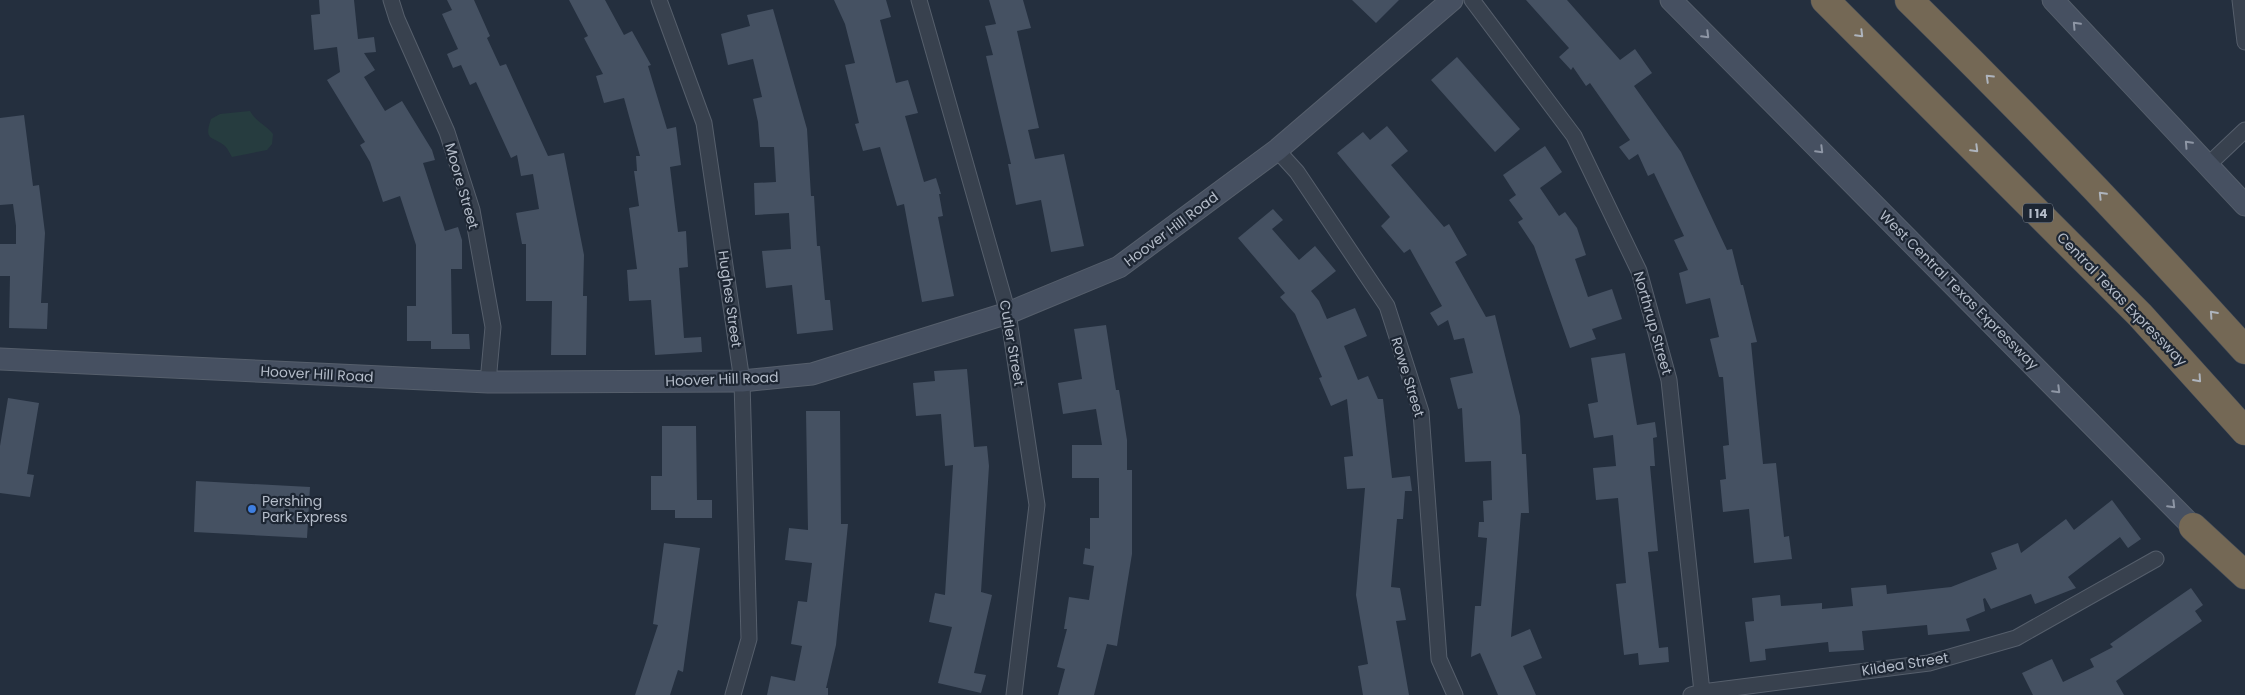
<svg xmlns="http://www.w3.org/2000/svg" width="2245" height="695" font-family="Poppins,sans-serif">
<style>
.green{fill:#263c3f}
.building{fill:#455162}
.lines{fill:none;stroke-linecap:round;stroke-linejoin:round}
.street-casing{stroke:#565f6c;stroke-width:17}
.secondary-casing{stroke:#565f6c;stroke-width:23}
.highway-casing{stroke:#434c59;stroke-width:29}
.street{stroke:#38414e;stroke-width:15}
.secondary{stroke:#465061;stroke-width:21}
.highway{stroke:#746855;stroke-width:28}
.oneway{stroke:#8e96a5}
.oneway2{stroke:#aeb4bd}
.shop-dot{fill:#3f7fe0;stroke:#1d2633;stroke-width:2}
.labels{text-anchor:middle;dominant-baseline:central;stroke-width:4.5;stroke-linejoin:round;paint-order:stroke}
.shield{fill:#1d2633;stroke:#878f9c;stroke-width:1}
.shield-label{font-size:12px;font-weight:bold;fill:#b4bcc9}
.street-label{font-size:14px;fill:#b4bcc9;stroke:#1d2633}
.poi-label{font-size:14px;fill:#b4bcc9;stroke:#1d2633;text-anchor:start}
</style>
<rect width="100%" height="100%" fill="#242f3e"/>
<!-- green -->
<path class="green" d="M250,111C256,122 265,124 273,134L272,144L267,150L232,157C230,154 228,149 225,146C213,136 203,142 211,119L220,114Z"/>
<!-- building -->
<path class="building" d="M319,0H354L358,39L374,37L376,52L364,53L375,70L364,77L385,111L402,101L432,150L435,160L423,163L445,231L458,227L462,240V269H451L452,334H469L470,349H431V341H407V306H416V245L400,196L383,202L370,162L360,145L365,142L327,80L340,72L337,47L314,50L311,15L320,14Z
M447,0H474L490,36L487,38L500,66L506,64L548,156L564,153L584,255L583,296H587L586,355H551L552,301H526V244H522L516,213L539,209L533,174L521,176L517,155L511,158L476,82L470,85L461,65L453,68L447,54L458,49L442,14L452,10Z
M569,0H605L624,35L632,31L651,65L648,66L667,129L676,127L681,165L670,167L678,232L686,231L688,267L679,268L684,338L701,337L702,352L655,355L651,300L629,301L627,270L637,269L629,208L639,206L634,171H637L636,156H640L624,98L604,103L596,76L603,74L584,38L588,36Z
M834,0H886L891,17L880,20L896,83L908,80L918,113L905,116L924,182L936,178L941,194H939L943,216L938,217L954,296L922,302L904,204L897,206L880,147L863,151L855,124L859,123L845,65L855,63L845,24Z
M989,0H1023L1031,28L1017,31L1039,128L1028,130L1035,159L1064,154L1084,246L1051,252L1041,200L1016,205L1008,164H1011L986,56L993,55L985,26L996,24Z
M1352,0H1399L1376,23Z
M1526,0H1567L1620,60L1635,49L1652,73L1634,86L1681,152L1727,250L1732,249L1741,285H1743L1757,342L1751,343L1763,464L1776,463L1784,537L1789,536L1792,559L1754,563L1749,509L1723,512L1720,480L1726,479L1723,446L1729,445L1723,377H1719L1710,339L1719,337L1710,298L1686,304L1679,273L1688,270L1674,240L1684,236L1654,173L1648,176L1638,154L1629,160L1619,147L1630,140L1590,83L1586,86L1573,67L1571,70L1559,57L1569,48Z
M773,9L807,129L811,196H814L817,246H820L825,300H830L833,330L797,334L792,285L766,288L762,251L791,249L789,213L755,215L754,183L776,182L774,147H760L758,122L753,99L762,97L753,59L728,65L721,34L750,26L747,15Z
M1457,57L1520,129L1495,152L1431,80Z
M24,115L33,186L39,185L45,233L41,303H48L47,329L9,328L10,276H0V244H16V226L13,204L0,205V118Z
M1387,126L1408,151L1391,165L1444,227L1449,224L1467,255L1455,262L1486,317L1495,315L1520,416L1522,454H1526L1529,513H1521L1511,637L1530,629L1542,658L1523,666L1536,695H1498L1480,653L1471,657L1475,606H1481L1487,538L1478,537L1479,522H1484L1483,501L1492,500L1491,461L1465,462L1462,408L1458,409L1450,378L1473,373L1464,338L1454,340L1448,320L1438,326L1430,313L1442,306L1410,249L1404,253L1381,226L1390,217L1337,153L1363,132L1370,140Z
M1545,146L1562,172L1540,188L1559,216L1565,212L1577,228L1586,255L1575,259L1588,297L1612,289L1622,319L1592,329L1596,339L1570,348L1534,246L1518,222L1523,219L1509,200L1516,195L1503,175Z
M1273,209L1283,220L1272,229L1299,260L1315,246L1336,271L1311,291L1319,301L1327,319L1355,308L1367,336L1344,346L1358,380L1368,376L1378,399H1383L1392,478L1410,476L1412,491H1405L1403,519H1397L1391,587L1400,588L1406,620L1396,621L1409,695H1363L1358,666L1368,664L1356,595L1365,488L1347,489L1344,457L1353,456L1347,399L1331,406L1319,378L1322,377L1295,314L1280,297L1285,293L1238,238Z
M1106,325L1116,390H1119L1127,440V470H1132V554L1117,646L1107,644L1094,695H1058L1065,669L1057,667L1067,629H1064L1069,597L1089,600L1094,566L1083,564L1085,548L1090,549V518H1099V478H1072V445H1102L1096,409L1063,414L1058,383L1082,379L1074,329Z
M1625,353L1637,425L1655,422L1657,437L1653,438L1655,466H1650L1658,551L1648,552L1659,648L1668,647L1669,662L1639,665L1638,653L1624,655L1616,584L1626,583L1618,498L1596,500L1593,468L1616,466L1613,435L1594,438L1588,404L1598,402L1591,358Z
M967,369L974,447L987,446L989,466L981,592L992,595L974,673L986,675L981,693L938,683L952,627L929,622L935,593L945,595L953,465L945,466L941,414L916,416L913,383L935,381L934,371Z
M8,398L39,403L27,474L34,475L30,497L0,493V446Z
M806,411H840L841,524H848L836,645L826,688H828V695H767L771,676L795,681L802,646L791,644L798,601L807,602L812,563L785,560L789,528L808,530Z
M662,426H696L697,500H712V518H675V510H651V476H662Z
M196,481L310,487L307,538L194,532Z
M2112,500L2141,539L2128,548L2120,537L2068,577L2076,588L2035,604L2031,594L1991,609L1985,598L1983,599L1985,611L1966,619L1970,631L1928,635L1927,625L1862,631L1864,650L1829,652L1828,642L1765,649L1766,660L1750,662L1745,622L1754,621L1752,598L1780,595L1781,606L1822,603V609L1853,606L1851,588L1886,585L1887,594L1951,587L1997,569L1991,553L2018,543L2021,553L2066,519L2074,530Z
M664,543L700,548L683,672L678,670L670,695H635L658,625L653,624Z
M2191,588L2203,605L2195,611L2202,621L2116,681L2124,695H2033L2022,673L2052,659L2063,682L2094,667L2090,659L2113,647L2110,644Z"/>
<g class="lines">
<defs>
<path id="street" d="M391,0L397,19L447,132L472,210L493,327L488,382
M659,0L704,123L742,381L749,639L733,695
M919,0L1008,313L1037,505L1014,695
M1472,0L1574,136L1639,271L1669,380L1702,692
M2240,0L2245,42
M1277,150L1297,172L1387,306L1421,412L1439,659L1455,695
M2208,165L2245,130
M1691,695L1702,692L1929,663L2016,638L2156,559"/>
<path id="secondary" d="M1671,0L2204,538
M2053,0L2245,205
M0,359L488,382L742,381L812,374L1008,313L1119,267L1277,150L1452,0"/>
<path id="highway" d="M1825,0L2140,315L2245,431
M1909,0C2025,114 2137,230 2245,350
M2193,527L2245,575"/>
</defs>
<!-- street casing -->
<use href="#street" class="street-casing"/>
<!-- secondary casing -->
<use href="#secondary" class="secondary-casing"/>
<!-- highway casing -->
<use href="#highway" class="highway-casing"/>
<!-- street -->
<use href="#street" class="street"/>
<!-- secondary -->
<use href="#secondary" class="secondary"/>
<!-- highway -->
<use href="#highway" class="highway"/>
</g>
<!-- one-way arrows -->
<defs><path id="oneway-chevron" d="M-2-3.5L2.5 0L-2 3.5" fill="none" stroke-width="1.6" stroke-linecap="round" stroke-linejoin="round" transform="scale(1.25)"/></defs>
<g class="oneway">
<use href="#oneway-chevron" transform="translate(2076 25) rotate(-133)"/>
<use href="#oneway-chevron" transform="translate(1706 35) rotate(45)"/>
<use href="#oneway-chevron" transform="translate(2188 144) rotate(-133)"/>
<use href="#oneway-chevron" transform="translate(1820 150) rotate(45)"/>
<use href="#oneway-chevron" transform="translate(2057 390) rotate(45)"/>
<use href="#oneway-chevron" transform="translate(2172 505) rotate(45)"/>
</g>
<g class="oneway2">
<use href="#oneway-chevron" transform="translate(1860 34) rotate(45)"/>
<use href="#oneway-chevron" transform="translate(1989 78) rotate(-136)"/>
<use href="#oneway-chevron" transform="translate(1975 149) rotate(45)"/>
<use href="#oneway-chevron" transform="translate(2102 195) rotate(-134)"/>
<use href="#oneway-chevron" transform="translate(2213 314) rotate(-132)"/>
<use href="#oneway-chevron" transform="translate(2198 379) rotate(48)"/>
</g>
<!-- markers -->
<circle class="shop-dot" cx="252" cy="509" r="5"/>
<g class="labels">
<!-- shield labels -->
<rect class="shield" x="2023" y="203.5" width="30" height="19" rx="4"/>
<g class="shield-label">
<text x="2038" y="213">I 14</text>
</g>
<!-- street labels -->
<g class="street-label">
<text transform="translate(462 186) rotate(74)">Moore Street</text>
<text transform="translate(1171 229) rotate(-37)">Hoover Hill Road</text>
<text transform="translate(1959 290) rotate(45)">West Central Texas Expressway</text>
<text transform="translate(730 299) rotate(82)">Hughes Street</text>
<text transform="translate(2122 299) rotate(46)">Central Texas Expressway</text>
<text transform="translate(1653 323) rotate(74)">Northrup Street</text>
<text transform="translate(1012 343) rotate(80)">Cutler Street</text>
<text transform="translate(317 374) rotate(3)">Hoover Hill Road</text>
<text transform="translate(1408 377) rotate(73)">Rowe Street</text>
<text transform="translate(722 379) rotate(-2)">Hoover Hill Road</text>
<text transform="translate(1905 664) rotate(-9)">Kildea Street</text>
</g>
<!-- poi labels -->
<g class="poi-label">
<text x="262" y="501">Pershing<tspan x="262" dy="16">Park Express</tspan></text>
</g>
</g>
</svg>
